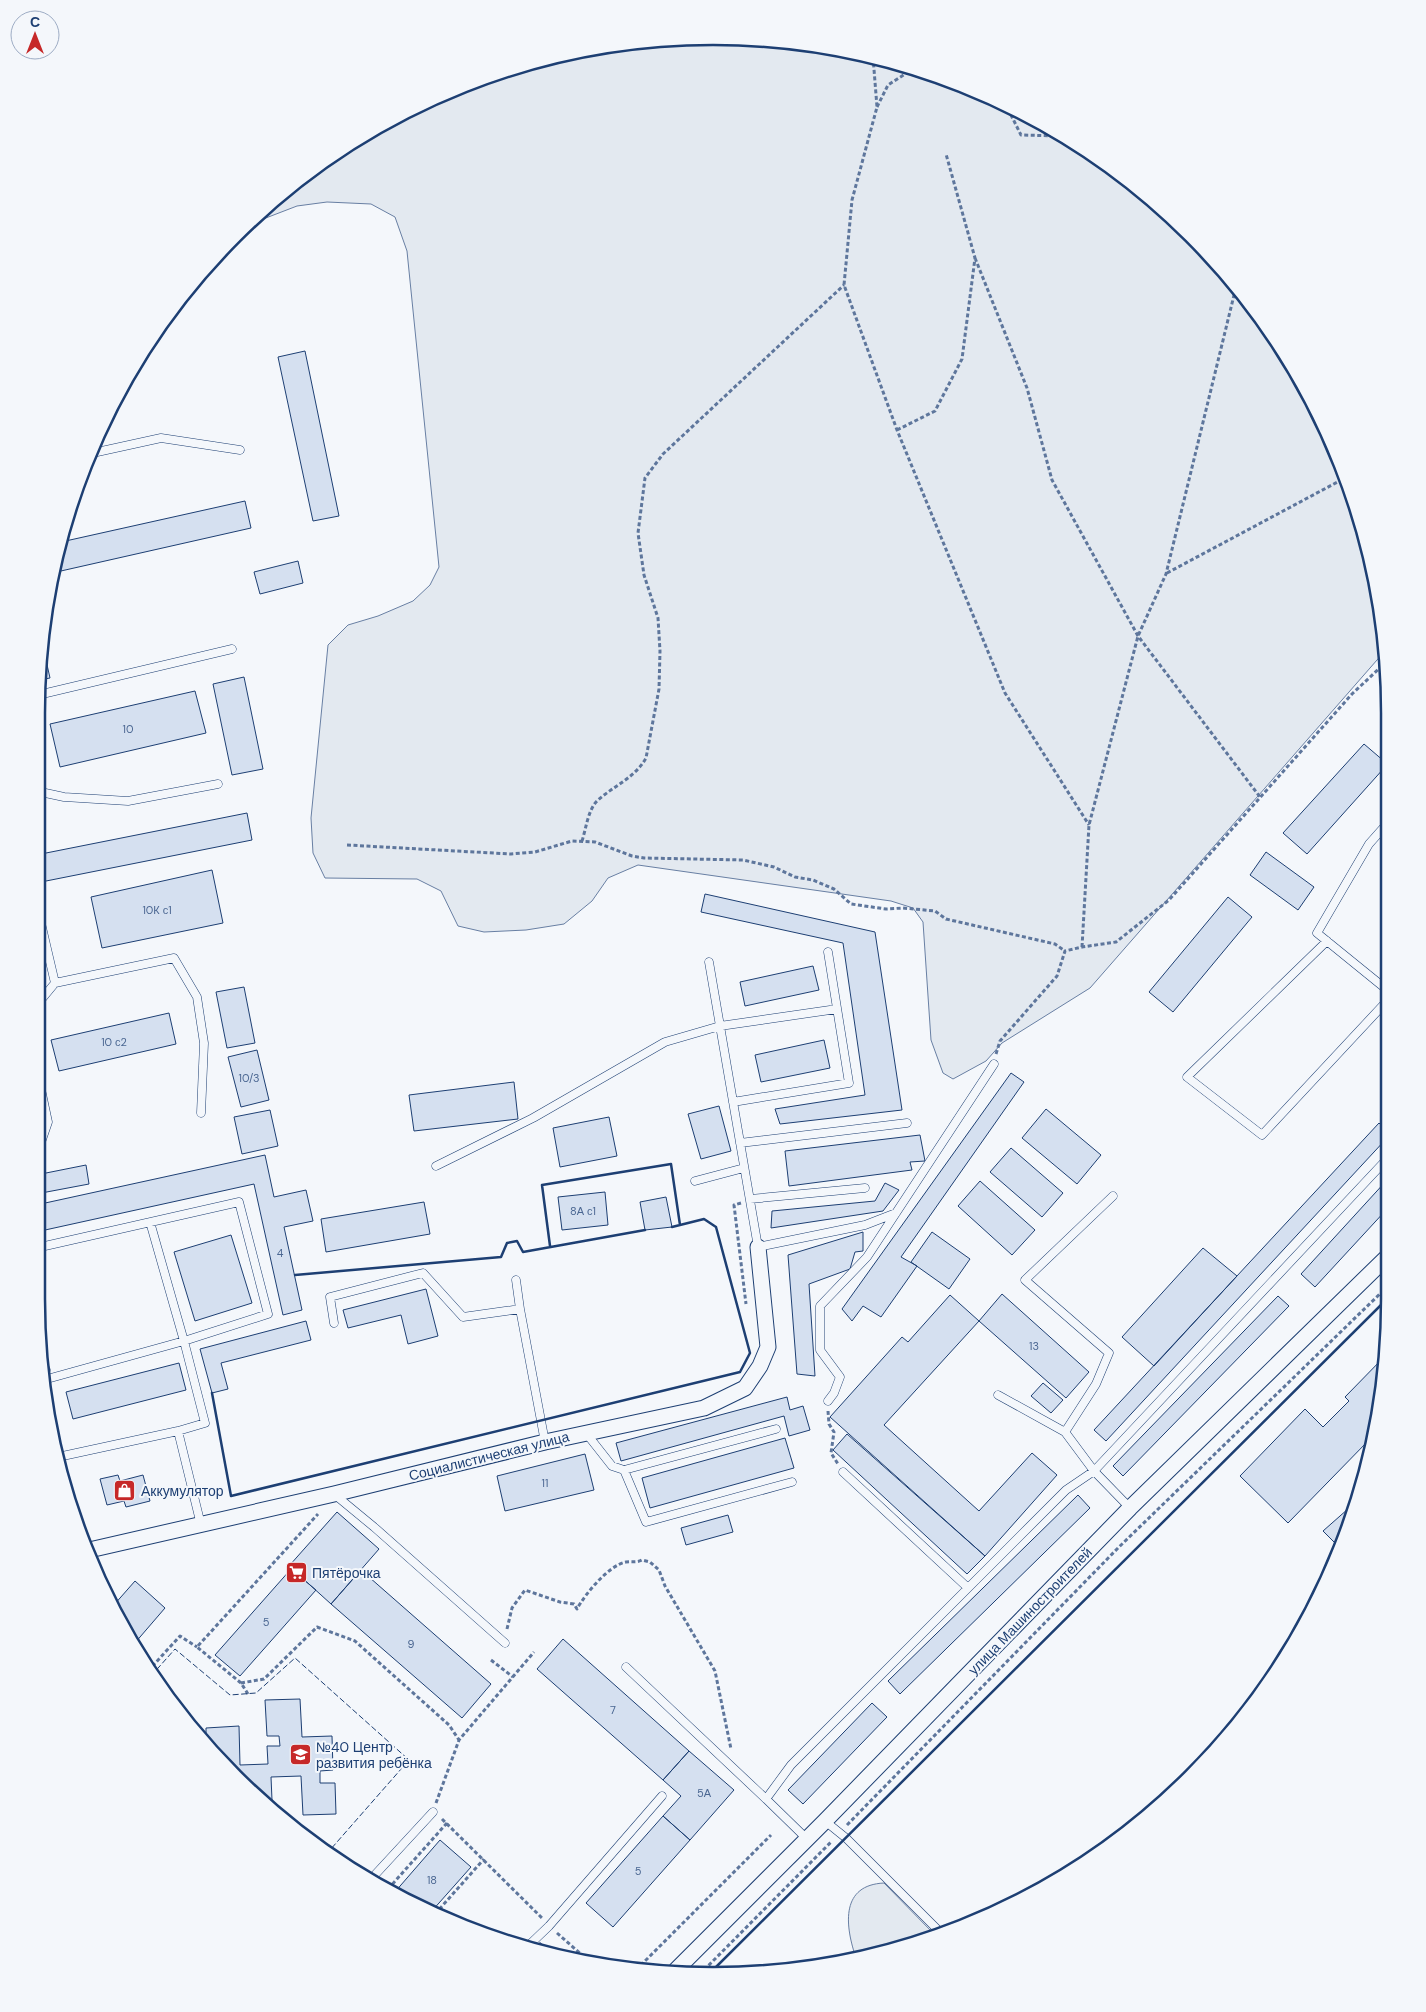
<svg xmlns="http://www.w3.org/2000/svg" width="1426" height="2012" font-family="'DM Sans',sans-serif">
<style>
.green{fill:#e3e9f0;stroke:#687fa3}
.building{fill:#d5e0f0;stroke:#1d3f73}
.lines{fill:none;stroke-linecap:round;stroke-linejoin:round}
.service-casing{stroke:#1d3f73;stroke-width:9}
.minor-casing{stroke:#1d3f73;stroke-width:17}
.path{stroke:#5e769c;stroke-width:3;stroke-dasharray:4 2.5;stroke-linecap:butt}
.service{stroke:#f4f7fb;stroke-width:8}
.minor{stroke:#f4f7fb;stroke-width:15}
.fence{stroke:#1d3f73;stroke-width:1;stroke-dasharray:6 2.5;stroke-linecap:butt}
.wall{stroke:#1d3f73;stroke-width:2.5}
.labels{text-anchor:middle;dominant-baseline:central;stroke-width:4;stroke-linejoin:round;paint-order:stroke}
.number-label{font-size:11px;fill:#4b6792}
.street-label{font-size:14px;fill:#1d3f73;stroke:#f4f7fb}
.poi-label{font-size:14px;fill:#1d3f73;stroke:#f4f7fb;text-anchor:start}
.rim{fill:none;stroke:#1d3f73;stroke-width:2.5}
</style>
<rect width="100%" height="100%" fill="#f4f7fb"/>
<!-- green -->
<path class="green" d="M758,38L888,59L1013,106L1125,176L1222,267L1299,374L1338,454L1384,624V652L1090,988L1002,1043L986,1061L953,1079L943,1073L931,1040L923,922L913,908L891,901L638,865L608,878L592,901L564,924L526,930L484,932L458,926L441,891L417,879L325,878L313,853L311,818L328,645L348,625L378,616L413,601L430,585L439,567L407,251L395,217L371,204L327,202L297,206L245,226L267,204L375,127L496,72L625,42Z
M884,1883L934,1934L855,1955C845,1924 841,1885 884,1883Z"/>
<!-- building -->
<path class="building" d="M305,351L339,516L313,521L278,357Z
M245,501L251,528L52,573L61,542Z
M298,561L303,583L260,594L254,572Z
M43,647L50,678L39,680Z
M244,677L263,769L232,775L213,684Z
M195,691L206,733L60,767L50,724Z
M1364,744L1385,762V767L1307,854L1283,833Z
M247,813L252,840L36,883V855Z
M1266,852L1314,887L1298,910L1250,875Z
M212,870L223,923L102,948L91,897Z
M705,894L875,932L902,1110L780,1124L775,1109L865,1095L843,943L701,912Z
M1228,897L1252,917L1173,1012L1149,992Z
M813,966L819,990L745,1006L740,982Z
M244,987L255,1043L227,1048L216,992Z
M169,1013L176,1044L59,1071L51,1040Z
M824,1040L830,1068L761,1082L755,1055Z
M257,1050L269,1100L241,1107L228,1057Z
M1011,1073L1024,1082L901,1257L917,1266L881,1317L863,1306L852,1321L842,1309Z
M514,1082L518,1119L414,1131L409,1095Z
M719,1106L731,1151L701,1159L688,1114Z
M1046,1109L1101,1155L1077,1184L1022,1138Z
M270,1110L278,1146L242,1154L234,1117Z
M609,1117L617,1156L560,1167L553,1128Z
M1379,1123L1387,1131V1138L1106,1441L1094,1430Z
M920,1135L925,1161L910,1162L912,1170L789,1186L785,1151Z
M1011,1148L1063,1193L1042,1217L990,1172Z
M265,1155L274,1197L306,1190L313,1221L284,1227L302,1310L283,1315L254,1184L36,1232V1205Z
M86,1165L89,1184L36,1194V1175Z
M1387,1180V1209L1315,1287L1301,1274Z
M980,1181L1035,1230L1012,1255L958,1206Z
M885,1183L899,1190L883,1211L771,1228L772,1211L875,1201Z
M605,1192L608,1225L562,1230L558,1197Z
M666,1197L672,1227L645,1230L640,1202Z
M424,1202L430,1234L326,1252L321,1219Z
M863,1232V1251L855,1252L850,1269L809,1284L815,1376L797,1374L788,1255Z
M932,1232L970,1259L949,1289L911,1262Z
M231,1235L252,1303L195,1321L174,1252Z
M1203,1248L1237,1276L1154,1366L1122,1337Z
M426,1289L438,1336L408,1344L401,1315L348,1328L343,1310Z
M1002,1294L1089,1372L1066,1398L979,1321Z
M950,1295L979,1321L884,1425L979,1511L1032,1453L1057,1475L985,1556L830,1417L902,1337L908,1342Z
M1278,1296L1289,1306L1123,1476L1113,1466Z
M306,1321L311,1340L221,1363L228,1389L212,1393L200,1349Z
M1386,1355L1377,1410L1374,1414L1376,1416L1372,1442L1369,1440L1288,1523L1240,1476L1305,1409L1323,1427L1349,1401L1345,1397Z
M179,1363L186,1390L73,1419L66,1392Z
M1043,1383L1063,1400L1051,1413L1031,1396Z
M787,1397L790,1410L803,1406L810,1430L789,1436L784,1416L621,1461L616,1443Z
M847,1434L985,1556L967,1574L833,1450Z
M785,1438L794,1468L650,1508L642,1478Z
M585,1454L594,1490L505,1511L497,1476Z
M118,1475L120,1481L143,1475L150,1501L126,1507L124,1501L107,1505L100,1479Z
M1078,1495L1090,1508L900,1694L888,1681Z
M1357,1501L1339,1547L1323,1531Z
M337,1512L379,1549L331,1604L289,1566Z
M728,1515L733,1532L686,1545L681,1528Z
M291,1569L316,1590L240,1676L215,1655Z
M361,1570L491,1684L462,1718L331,1604Z
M135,1581L165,1608L134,1644L113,1606Z
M563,1639L689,1751L663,1780L537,1669Z
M300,1699L302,1737L332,1736L333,1770L320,1771V1783H335L336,1814L303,1815L301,1776L271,1777L272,1800H260L206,1738V1728L239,1726L240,1765L268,1764L267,1746H280L279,1736H267L265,1700Z
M872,1703L887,1717L803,1804L788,1790Z
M689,1751L734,1790L690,1840L663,1816L681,1796L663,1780Z
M663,1816L690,1840L613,1927L586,1903Z
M440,1840L471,1867L431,1912L414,1906L394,1893Z"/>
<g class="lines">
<defs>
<path id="service" d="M88,454L161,438L240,450
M38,695L232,649
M36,791L64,797L128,801L218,784
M1385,826L1369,844L1317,933L1386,989
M40,919L55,983
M1327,941L1187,1077L1262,1135L1386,1002
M709,962L758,1247L865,1225L896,1213
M36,1006L55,983L174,958L197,997L204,1043L201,1113
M733,1102L849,1083L828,952
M740,1143L907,1123
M36,1152L38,1151L48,1122L36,1066
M436,1166L533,1118L665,1042L720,1026L837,1009
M695,1181L744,1168
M750,1199L865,1188
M36,1248L239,1202L268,1314L184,1341L47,1379
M516,1280L520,1309
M334,1323L330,1297L423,1273L463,1317L520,1309L545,1442
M45,1368L46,1370
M998,1395L1065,1432L1094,1471L1130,1508
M828,1401L834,1393L840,1377L820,1350V1306L867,1257L994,1064
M178,1431L201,1525
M1065,1432L1096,1384L1109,1353L1025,1280L1113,1196
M586,1433L612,1466L624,1470L646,1522L792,1482
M56,1449L68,1501
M58,1457L178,1431L205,1423L184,1341L150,1222
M624,1470L776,1429
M843,1472L967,1587
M334,1494L374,1527L505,1643
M626,1667L766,1799
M825,1821L846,1838L941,1933
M807,1839L766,1799L791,1765L1066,1490L1094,1471L1387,1159
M372,1878L433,1812
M533,1942L548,1955
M526,1948L549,1926L662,1796"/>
<path id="minor" d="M85,1551L334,1494L545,1442L704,1408L745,1388L760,1366L768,1347L758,1247
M676,1970L825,1821L1130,1508L1388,1256"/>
</defs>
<!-- service casing -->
<use href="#service" class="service-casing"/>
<!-- minor casing -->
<use href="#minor" class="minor-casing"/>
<!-- path -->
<path class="path" d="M873,57L877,107L852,200L844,285L897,430L1005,693L1089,825
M1005,103L1021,135L1061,136
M877,107L888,85L913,69
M975,258L1027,388L1052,480L1138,636L1260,797
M897,430L935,411L962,359L975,258L946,154
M1167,573L1345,478
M582,841C586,829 588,810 597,801C613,786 635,778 646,758L659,689L660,651L658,618L644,575L638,533L645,478L663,454L844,285
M347,845L511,854L535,852L572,841L595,842L632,856L644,858L743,860L774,867L795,877L813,880L834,889L851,904L886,909L903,908L935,911L946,919L1055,944L1065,951
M1082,947L1089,825L1138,636L1166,574L1236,287
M996,1054L1000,1041L1057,976L1065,951L1082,947L1116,942L1169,900L1352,694L1384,664
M741,1203L734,1205L746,1304
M828,1411L829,1424L834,1432L831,1453L838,1464
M507,1629L512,1608L525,1590L560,1602L574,1604L577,1609C585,1594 609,1565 626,1562C633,1561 636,1563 642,1560L650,1562L659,1570L665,1586L715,1671L731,1749
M491,1660L513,1677
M148,1671L180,1636L197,1647
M241,1683L264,1679L317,1627L355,1641L449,1725L459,1740
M248,1694L241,1683L197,1647L318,1514
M436,1803L459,1740L534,1652
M442,1819L542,1918
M847,1825L1119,1547L1388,1286
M388,1889L447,1823
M435,1914L484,1859
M557,1933L591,1963
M636,1970L771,1835
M704,1970L832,1841"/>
<!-- service -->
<use href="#service" class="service"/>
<!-- minor -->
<use href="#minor" class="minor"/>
<!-- fence -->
<path class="fence" d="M151,1676L175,1649L230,1695L256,1693L295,1658L409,1760L330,1850"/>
<!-- wall -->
<path class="wall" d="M550,1246L542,1185L671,1164L680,1225
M295,1275L501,1257L507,1243L517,1241L523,1252L645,1230
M212,1393L231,1496L740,1372L750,1353L716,1227L704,1219L672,1227
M713,1970L1388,1298"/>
</g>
<!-- icons -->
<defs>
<symbol id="shop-square" viewBox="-11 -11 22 22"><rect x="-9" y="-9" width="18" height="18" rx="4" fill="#c62828" stroke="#f4f7fb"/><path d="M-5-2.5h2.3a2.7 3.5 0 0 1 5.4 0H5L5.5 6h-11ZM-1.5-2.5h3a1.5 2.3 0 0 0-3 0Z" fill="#fff"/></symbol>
<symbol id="supermarket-square" viewBox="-11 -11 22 22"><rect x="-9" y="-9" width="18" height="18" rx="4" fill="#c62828" stroke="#f4f7fb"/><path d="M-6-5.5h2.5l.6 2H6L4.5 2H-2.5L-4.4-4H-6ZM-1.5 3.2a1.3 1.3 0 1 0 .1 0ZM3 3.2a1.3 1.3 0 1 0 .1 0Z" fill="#fff"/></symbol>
<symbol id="school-square" viewBox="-11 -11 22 22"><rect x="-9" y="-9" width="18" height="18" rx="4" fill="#c62828" stroke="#f4f7fb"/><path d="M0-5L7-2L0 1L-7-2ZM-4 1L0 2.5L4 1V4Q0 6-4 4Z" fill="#fff"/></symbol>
</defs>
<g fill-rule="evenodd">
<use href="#shop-square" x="112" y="1478" width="25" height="25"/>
<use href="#supermarket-square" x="284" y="1560" width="25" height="25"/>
<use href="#school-square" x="288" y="1742" width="25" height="25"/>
</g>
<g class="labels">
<!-- number labels -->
<g class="number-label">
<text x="128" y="729">10</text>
<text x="157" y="910">10К с1</text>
<text x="114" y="1042">10 с2</text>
<text x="249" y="1078">10/3</text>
<text x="583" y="1211">8А с1</text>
<text x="280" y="1253">4</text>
<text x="1034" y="1346">13</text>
<text x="545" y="1483">11</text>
<text x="266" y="1622">5</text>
<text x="411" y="1644">9</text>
<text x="613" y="1710">7</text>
<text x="704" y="1793">5А</text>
<text x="638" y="1871">5</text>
<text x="432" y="1880">18</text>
</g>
<!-- street labels -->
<g class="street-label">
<text transform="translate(489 1456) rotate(-14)">Социалистическая улица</text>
<text transform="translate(1030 1611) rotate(-46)">улица Машиностроителей</text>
</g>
<!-- poi labels -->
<g class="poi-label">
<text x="141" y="1491">Аккумулятор</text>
<text x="312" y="1573">Пятёрочка</text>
<text x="316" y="1747">№40 Центр<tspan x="316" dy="16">развития ребёнка</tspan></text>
</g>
</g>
<!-- crop -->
<path d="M0 0H1426V2012H0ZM713 45H713A668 668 0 0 1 1381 713V1299A668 668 0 0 1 713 1967H713A668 668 0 0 1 45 1299V713A668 668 0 0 1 713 45Z" fill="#f4f7fb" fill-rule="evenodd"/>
<path class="rim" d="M713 45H713A668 668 0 0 1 1381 713V1299A668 668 0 0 1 713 1967H713A668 668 0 0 1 45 1299V713A668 668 0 0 1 713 45Z"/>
<!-- north arrow -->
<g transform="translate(35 35)"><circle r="24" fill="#f4f7fb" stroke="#9eadc5"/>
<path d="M0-4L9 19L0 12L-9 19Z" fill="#c62828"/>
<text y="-8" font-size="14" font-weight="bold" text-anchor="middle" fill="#1d3f73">С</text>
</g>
</svg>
